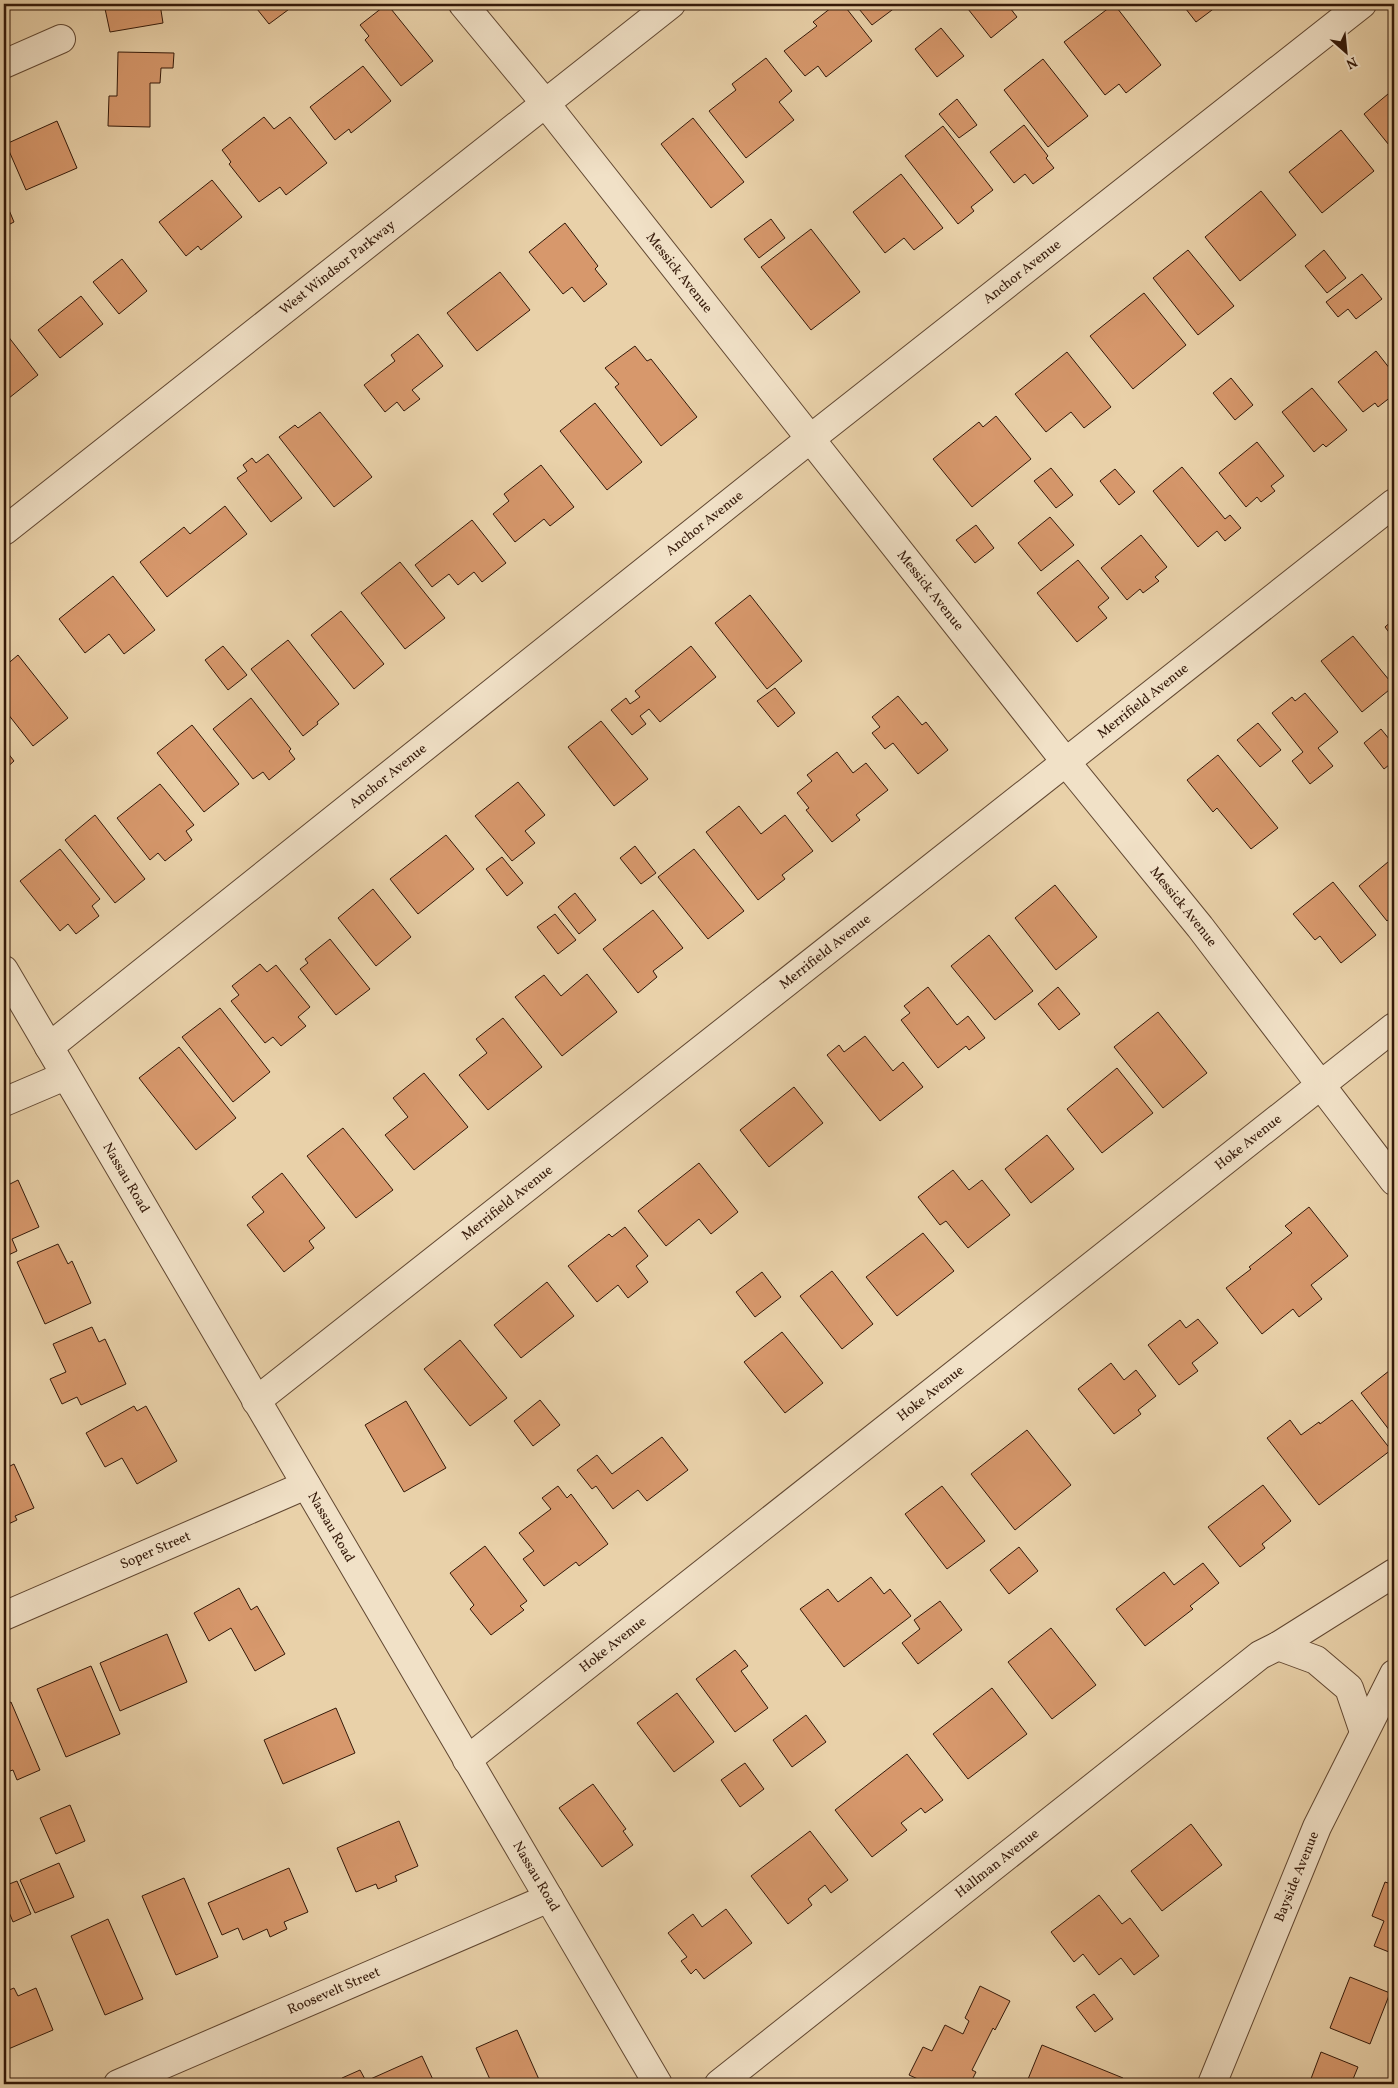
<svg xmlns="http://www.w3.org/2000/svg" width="1398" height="2088" font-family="Vollkorn,serif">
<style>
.building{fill:#d7986c;stroke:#341909}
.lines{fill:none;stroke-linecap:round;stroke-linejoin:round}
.minor-casing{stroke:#614731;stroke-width:30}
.minor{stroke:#f1e1c7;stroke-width:28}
.labels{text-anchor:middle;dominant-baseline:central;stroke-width:4;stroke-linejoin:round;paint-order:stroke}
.street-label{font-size:14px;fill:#341909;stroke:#f1e1c7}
</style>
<rect width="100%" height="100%" fill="#e9d1a9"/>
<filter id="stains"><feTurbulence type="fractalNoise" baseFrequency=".004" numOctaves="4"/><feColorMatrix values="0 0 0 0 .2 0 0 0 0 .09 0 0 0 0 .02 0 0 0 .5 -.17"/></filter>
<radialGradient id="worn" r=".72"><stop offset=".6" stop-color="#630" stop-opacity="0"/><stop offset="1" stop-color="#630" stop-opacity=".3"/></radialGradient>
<!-- building -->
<path class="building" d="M104,4H160L163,23L110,32Z
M253,4H296L269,24Z
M387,4L433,61L401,86L365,40L369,36L360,25Z
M836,4H843L872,41L826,77L818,66L805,76L784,51L817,26L813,22Z
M855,4H900L872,25Z
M975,4H1007L1017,17L991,38L968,9Z
M1114,4L1161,65L1126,93L1119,84L1105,95L1064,42Z
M1182,4H1220L1196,22Z
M941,28L964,56L937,77L915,49Z
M118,52L174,53L173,68H161L160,83H150V127L108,126L109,96H117Z
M766,58L792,91L779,102L794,120L746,158L709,111L736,90L732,84Z
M1043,59L1088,116L1048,147L1004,90Z
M363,66L391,101L351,133L349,129L335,140L310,107Z
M1394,89V149L1393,150L1364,114Z
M957,99L977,125L959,138L939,114Z
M264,117L274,129L290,117L327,163L286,195L280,187L259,202L229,164L231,162L222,150Z
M693,118L744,182L711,208L661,144Z
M57,121L77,168L26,190L6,144Z
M1024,125L1048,156L1046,158L1054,168L1033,184L1025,174L1014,183L990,152Z
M943,126L993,190L971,207L974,211L958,224L905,156Z
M1341,130L1374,171L1322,213L1289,172Z
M901,174L943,228L914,250L904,238L885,253L853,212Z
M212,180L242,217L201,250L198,246L186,256L159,222Z
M1261,191L1296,235L1240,281L1205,237Z
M4,198L14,222L4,227Z
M771,219L785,238L759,258L744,239Z
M565,223L598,266L595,269L607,284L584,302L572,287L563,294L529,252Z
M811,229L860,292L811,330L761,267Z
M1188,250L1234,306L1198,335L1153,278Z
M1324,250L1346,278L1327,293L1305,266Z
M122,259L147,291L119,314L93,282Z
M500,272L530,310L477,351L447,313Z
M1362,274L1382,299L1356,319L1348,309L1338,317L1326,302Z
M1144,293L1186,345L1133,389L1090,336Z
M81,296L103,324L60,358L38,330Z
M4,331L38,375L4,402Z
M418,334L443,366L412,390L420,399L404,411L397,402L385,412L364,385L395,361L391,355Z
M635,346L647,361L651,359L697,417L661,446L615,387L619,384L605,368Z
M1376,351L1394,374V387L1389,391L1392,396L1378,407L1375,403L1363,412L1338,382Z
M1067,352L1111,407L1084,428L1071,412L1046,432L1015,394Z
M1231,378L1253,405L1235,420L1213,393Z
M1312,388L1347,430L1326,447L1323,444L1314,452L1282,412Z
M595,403L642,462L607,490L560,431Z
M320,412L372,477L334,507L279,437L295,425L298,428Z
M996,416L1031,459L972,507L933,459L979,422L983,427Z
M1257,442L1284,476L1271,486L1275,491L1261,502L1257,497L1246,507L1219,473Z
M268,454L302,498L271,522L237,478L247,471L243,465L252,458L256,463Z
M541,465L574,507L550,526L544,519L515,542L493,514L509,501L504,494Z
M1182,467L1225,519L1230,515L1241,528L1225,541L1217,531L1198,547L1153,491Z
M1051,468L1073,495L1056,508L1034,481Z
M1115,469L1135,492L1119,505L1100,481Z
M225,506L247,534L167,597L140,562L184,527L190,534Z
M1050,517L1074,545L1041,571L1018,543Z
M472,520L506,563L482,582L474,572L458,585L449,574L432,587L415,565Z
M976,525L994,548L975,563L956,540Z
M1141,535L1167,567L1155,577L1159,581L1143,593L1140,589L1127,600L1101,568Z
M1078,560L1109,598L1098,607L1107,618L1077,642L1037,593Z
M400,562L445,618L405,649L361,593Z
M113,576L155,630L124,654L109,634L85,653L59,619Z
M750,595L802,661L767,689L715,623Z
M341,611L384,664L354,689L311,635Z
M1394,619V639L1385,627Z
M1353,636L1394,686L1362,712L1321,661Z
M288,640L339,704L317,722L318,724L303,736L251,669Z
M223,646L247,675L228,690L205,660Z
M691,646L716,677L660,722L649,709L640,716L646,724L632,735L611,710L626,698L630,704L640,697L635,691Z
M18,655L68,718L33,746L4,709V667Z
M775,688L795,713L778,727L757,701Z
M1305,693L1338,732L1318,748L1333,766L1310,784L1292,761L1303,752L1272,713L1292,697L1295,701Z
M898,696L922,725L926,722L948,750L918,774L893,743L885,749L872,733L880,727L872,717Z
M251,698L291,749L289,751L295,759L269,780L263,772L253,779L213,729Z
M601,721L648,779L614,806L568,747Z
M1258,723L1281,750L1260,767L1237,740Z
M192,725L239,784L204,812L157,753Z
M1381,729L1394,745V761L1384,769L1364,743Z
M4,748L14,761L4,770Z
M837,752L853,773L866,763L888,790L856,815L860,820L832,842L806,810L809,808L797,793L812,781L807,775Z
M1218,755L1278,828L1251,849L1217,808L1213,812L1187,780Z
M518,782L545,815L525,831L535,843L512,861L475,816Z
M160,784L194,825L186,831L192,840L165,861L158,853L150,860L117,818Z
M739,806L761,834L785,815L813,851L782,875L785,879L758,900L706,832Z
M95,815L145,879L115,903L65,840Z
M446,835L474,869L418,914L390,879Z
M635,846L656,873L641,884L620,858Z
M60,849L100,899L92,906L99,916L76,934L68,924L60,931L20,881Z
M694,849L744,911L708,939L658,877Z
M502,857L523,883L507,896L486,869Z
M1394,857V915L1387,921L1359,886Z
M1333,882L1376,935L1341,963L1320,936L1315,940L1293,914Z
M1055,885L1097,937L1056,970L1015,918Z
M373,889L411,937L376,966L338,918Z
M575,893L596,920L579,934L558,907Z
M653,910L683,948L653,971L657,977L638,993L603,949Z
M555,914L576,940L558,954L537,927Z
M989,935L1033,991L995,1020L951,966Z
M330,939L370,989L336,1015L300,969L308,963L305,959Z
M260,964L267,972L276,965L310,1007L298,1017L306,1026L281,1046L273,1037L265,1043L231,1001L239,995L232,986Z
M587,974L617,1012L562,1056L515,997L544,975L561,996Z
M928,987L957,1025L968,1016L985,1038L969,1050L966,1046L938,1068L901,1020L910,1013L904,1006Z
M1058,987L1080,1014L1059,1030L1038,1004Z
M220,1008L270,1072L233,1102L182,1037Z
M1158,1012L1207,1073L1163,1108L1114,1047Z
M503,1018L542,1067L488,1110L459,1075L487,1053L476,1039Z
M865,1036L893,1071L903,1062L923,1087L880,1121L827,1055L839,1045L844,1052Z
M179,1047L236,1118L196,1150L139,1078Z
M1117,1068L1153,1113L1102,1153L1067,1109Z
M424,1073L468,1127L414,1170L385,1135L408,1117L393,1098Z
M794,1087L823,1123L769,1167L740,1130Z
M343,1128L393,1190L356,1218L307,1156Z
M1047,1135L1074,1169L1031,1203L1005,1169Z
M699,1163L738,1212L711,1234L699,1219L666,1246L638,1211Z
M953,1170L969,1190L982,1180L1010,1215L968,1248L946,1221L940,1225L918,1197Z
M282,1173L325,1228L309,1241L314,1248L284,1272L247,1225L264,1212L252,1197Z
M18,1180L39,1227L12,1239L17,1251L4,1257V1187Z
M1309,1207L1348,1256L1311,1285L1322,1299L1299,1317L1293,1309L1262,1334L1226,1288L1251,1269L1249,1267L1292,1233L1285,1226Z
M625,1227L648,1256L636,1266L648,1282L628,1298L618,1285L597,1302L568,1266L609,1234L612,1237Z
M923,1233L954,1271L897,1316L866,1277Z
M58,1244L68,1264L72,1261L91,1303L45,1324L17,1262Z
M832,1271L873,1324L842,1349L800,1296Z
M762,1272L781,1297L755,1317L736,1292Z
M547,1282L574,1316L521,1358L494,1325Z
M1198,1319L1218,1343L1192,1363L1198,1371L1179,1385L1148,1345L1180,1320L1186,1328Z
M92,1327L99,1342L105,1339L126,1384L81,1405L77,1397L62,1404L50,1379L66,1372L53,1344Z
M782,1332L823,1383L785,1413L744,1362Z
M460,1340L507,1398L470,1426L424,1369Z
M1111,1363L1124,1380L1136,1370L1156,1396L1138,1410L1141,1414L1114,1434L1078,1389Z
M1394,1367V1428L1390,1431L1361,1393Z
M540,1400L560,1425L533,1446L514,1421Z
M1352,1400L1391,1450L1319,1505L1267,1438L1290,1420L1301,1435L1319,1422L1320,1424Z
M406,1401L446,1468L404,1492L365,1425Z
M134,1406L137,1411L146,1406L177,1461L137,1484L122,1458L105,1467L86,1433Z
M1027,1430L1071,1485L1015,1530L971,1474Z
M662,1437L688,1470L647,1501L638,1490L613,1509L596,1486L592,1489L577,1470L597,1455L612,1474Z
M14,1464L34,1508L15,1516L17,1520L4,1526V1469Z
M1263,1485L1291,1521L1262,1544L1265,1548L1240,1567L1208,1527Z
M558,1486L567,1498L571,1494L608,1544L579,1566L576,1562L544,1586L523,1559L534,1551L519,1533L551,1509L542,1498Z
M942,1486L985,1541L947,1569L905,1514Z
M485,1546L527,1601L520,1606L524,1610L491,1635L470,1609L474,1605L450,1573Z
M1019,1547L1038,1571L1009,1594L990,1570Z
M1203,1563L1219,1583L1190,1606L1193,1609L1145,1646L1116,1609L1164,1572L1174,1585Z
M871,1577L884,1594L890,1589L911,1616L844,1667L800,1609L828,1589L838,1602Z
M239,1588L251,1610L257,1606L285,1654L255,1671L231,1628L209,1641L194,1613Z
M940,1601L962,1630L918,1664L902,1643L920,1629L914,1620Z
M1051,1628L1096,1685L1052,1719L1008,1662Z
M167,1634L187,1682L120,1711L100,1663Z
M735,1650L748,1666L741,1671L768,1708L735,1732L696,1679Z
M91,1666L120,1734L66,1757L37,1689Z
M992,1688L1027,1734L968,1779L933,1734Z
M677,1693L714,1742L674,1772L637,1723Z
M11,1702L40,1770L17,1780L13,1770L4,1773V1705Z
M336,1708L355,1753L283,1784L264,1740Z
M806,1715L826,1742L792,1767L773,1740Z
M907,1754L943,1800L925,1813L921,1808L901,1823L907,1830L872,1857L835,1810Z
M745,1763L764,1789L740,1807L721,1780Z
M593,1784L626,1829L623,1831L633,1845L602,1867L559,1808Z
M70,1805L85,1841L56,1854L40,1818Z
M399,1821L418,1866L395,1876L397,1881L378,1889L376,1884L356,1892L337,1848Z
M1191,1824L1222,1865L1162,1911L1131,1871Z
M810,1831L848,1880L831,1893L825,1885L808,1899L812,1905L788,1924L751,1876Z
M59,1863L74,1897L35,1913L20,1880Z
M289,1868L308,1912L284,1922L287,1929L270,1937L267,1929L243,1940L238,1928L222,1935L208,1903Z
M184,1878L218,1957L176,1975L142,1896Z
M17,1881L31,1914L13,1922L4,1900V1886Z
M1385,1882L1394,1885V1954L1374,1946L1384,1921L1372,1916Z
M1099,1895L1122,1924L1130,1918L1159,1956L1134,1975L1121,1958L1099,1975L1083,1954L1074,1962L1051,1932Z
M726,1909L752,1943L704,1979L696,1969L691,1974L681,1961L687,1957L668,1933L693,1914L702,1927Z
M108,1919L143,1999L105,2015L71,1936Z
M1350,1977L1390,1993L1370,2044L1330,2028Z
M980,1986L1010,2001L995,2030L993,2028L972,2070L976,2072L970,2084H929L909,2075L923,2047L932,2051L945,2025L963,2034L969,2021L965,2018Z
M14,1988L18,1996L36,1988L53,2030L6,2050L4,2046V1992Z
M1094,1994L1113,2019L1095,2032L1076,2007Z
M517,2030L541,2084H492L476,2048Z
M1042,2045L1123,2078L1121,2084H1026Z
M1321,2052L1358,2067L1351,2084H1309Z
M422,2056L435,2084H344L342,2078L360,2070L366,2081Z"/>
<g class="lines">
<defs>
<g id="minor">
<path id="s1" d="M463,4L545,103L1065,761L1200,927L1394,1181"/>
<path d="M4,64L61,39"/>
<path id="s2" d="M4,531L671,4"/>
<path id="s3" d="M4,970L658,2084"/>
<path id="s4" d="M49,1047L810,439L1362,4"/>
<path d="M4,1102L65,1076"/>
<path id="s5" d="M256,1401L1394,503"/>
<path id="s6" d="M4,1616L306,1485"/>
<path d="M1278,1646L1316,1660L1349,1688L1364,1732"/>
<path id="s7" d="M467,1760L1394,1027"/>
<path id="s8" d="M118,2084L549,1898"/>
<path id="s9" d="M719,2084L1260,1655L1278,1646L1394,1573"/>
<path id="s10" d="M1212,2084L1317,1827L1394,1674"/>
</g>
</defs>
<!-- minor casing -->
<use href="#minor" class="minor-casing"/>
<!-- minor -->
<use href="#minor" class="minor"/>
</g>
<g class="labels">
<!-- street labels -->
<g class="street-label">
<text stroke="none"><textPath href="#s2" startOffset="425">West Windsor Parkway</textPath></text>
<text stroke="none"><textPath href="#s4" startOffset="1244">Anchor Avenue</textPath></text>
<text stroke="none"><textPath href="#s1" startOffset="345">Messick Avenue</textPath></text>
<text stroke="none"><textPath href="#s4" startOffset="839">Anchor Avenue</textPath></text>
<text stroke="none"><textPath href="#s1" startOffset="750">Messick Avenue</textPath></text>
<text stroke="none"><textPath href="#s5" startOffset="1130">Merrifield Avenue</textPath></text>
<text stroke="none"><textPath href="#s4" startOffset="434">Anchor Avenue</textPath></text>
<text stroke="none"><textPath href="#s1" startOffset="1155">Messick Avenue</textPath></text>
<text stroke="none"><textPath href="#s5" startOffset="725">Merrifield Avenue</textPath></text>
<text stroke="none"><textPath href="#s7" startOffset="996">Hoke Avenue</textPath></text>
<text stroke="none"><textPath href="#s3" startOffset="241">Nassau Road</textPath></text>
<text stroke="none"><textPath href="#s5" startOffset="320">Merrifield Avenue</textPath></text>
<text stroke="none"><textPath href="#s7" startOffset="591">Hoke Avenue</textPath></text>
<text stroke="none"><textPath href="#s3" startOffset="646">Nassau Road</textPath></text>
<text stroke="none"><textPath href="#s6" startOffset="165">Soper Street</textPath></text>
<text stroke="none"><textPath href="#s7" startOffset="186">Hoke Avenue</textPath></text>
<text stroke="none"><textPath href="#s9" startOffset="355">Hallman Avenue</textPath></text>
<text stroke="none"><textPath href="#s10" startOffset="224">Bayside Avenue</textPath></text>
<text stroke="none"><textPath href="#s3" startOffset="1051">Nassau Road</textPath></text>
<text stroke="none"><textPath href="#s8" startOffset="235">Roosevelt Street</textPath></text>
</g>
</g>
<!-- margin -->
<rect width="1398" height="2088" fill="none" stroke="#e9d1a9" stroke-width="20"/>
<rect x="5" y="5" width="1388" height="2078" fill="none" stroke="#341909" stroke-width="2.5"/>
<rect x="10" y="10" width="1378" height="2068" fill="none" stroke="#341909"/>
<!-- north arrow -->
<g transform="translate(1346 52) rotate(153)" stroke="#f1e1c7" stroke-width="4" paint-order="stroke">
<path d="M0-4L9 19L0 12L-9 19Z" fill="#341909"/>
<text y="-8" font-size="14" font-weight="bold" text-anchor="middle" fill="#341909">N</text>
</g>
<rect width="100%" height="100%" filter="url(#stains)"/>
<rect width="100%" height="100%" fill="url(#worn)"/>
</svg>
